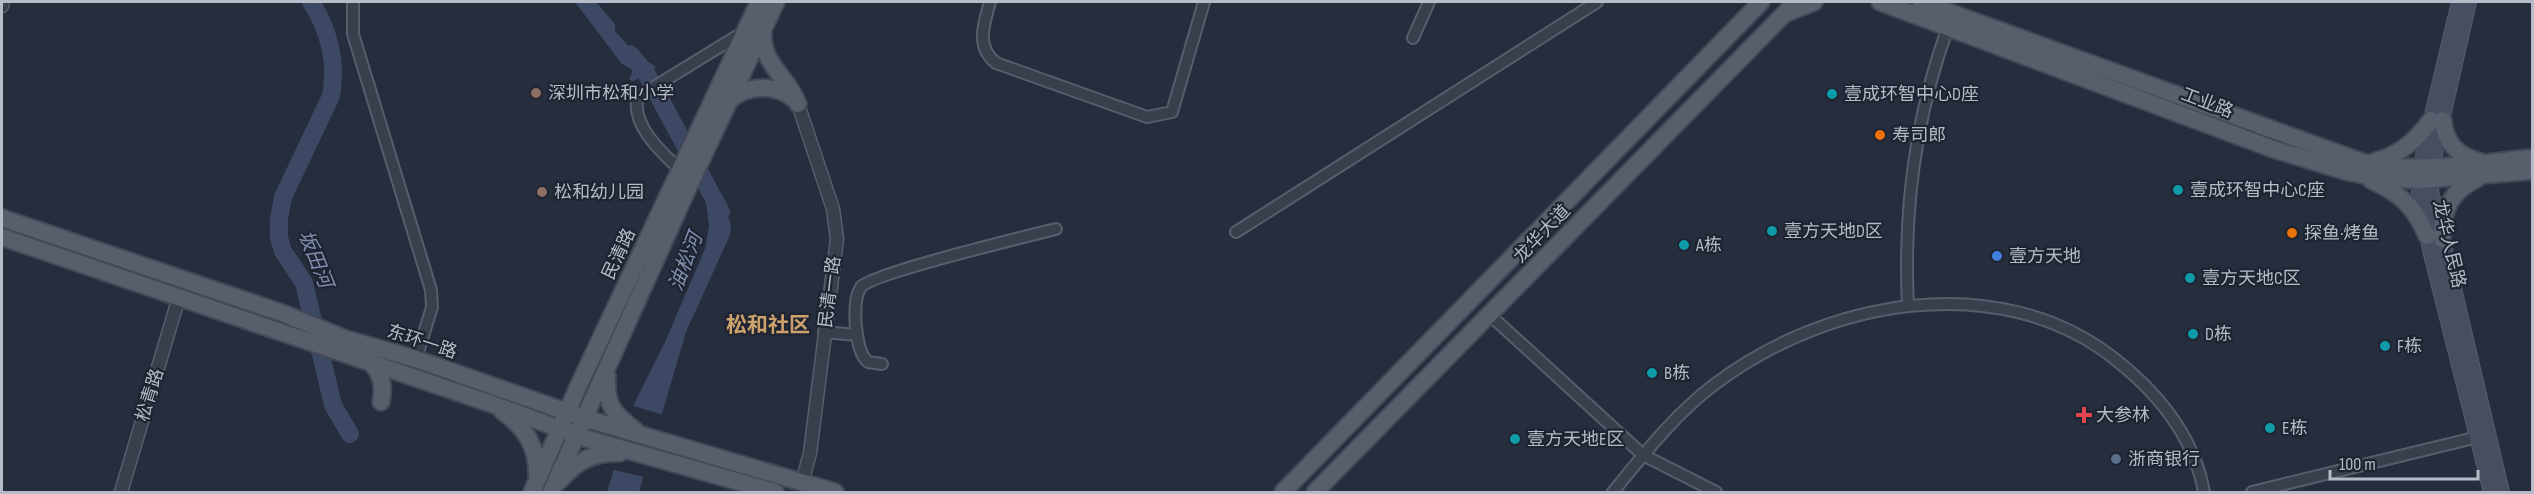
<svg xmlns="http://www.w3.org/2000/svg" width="2534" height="494" font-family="'Sofia Sans Condensed','Noto Sans SC',sans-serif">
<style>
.water{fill:#3d4964}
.pier{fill:#262d3c}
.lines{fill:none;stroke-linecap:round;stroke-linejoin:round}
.river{stroke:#3d4964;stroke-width:18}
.minor-casing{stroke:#585d6b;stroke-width:14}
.tertiary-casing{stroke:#585d6b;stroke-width:15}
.secondary-casing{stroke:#585d6b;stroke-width:16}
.primary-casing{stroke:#434856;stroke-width:20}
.minor{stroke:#3a3f4d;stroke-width:10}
.tertiary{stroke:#3a3f4d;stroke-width:12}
.secondary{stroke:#484e5f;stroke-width:14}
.primary{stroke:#585e6c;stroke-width:16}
.education-dot{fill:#8d6e63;stroke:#1f2432;stroke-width:2}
.culture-dot{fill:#0f9aa8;stroke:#1f2432;stroke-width:2}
.food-dot{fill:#e8710a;stroke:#1f2432;stroke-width:2}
.shop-dot{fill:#3f7fe0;stroke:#1f2432;stroke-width:2}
.health-dot{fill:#e0444e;stroke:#1f2432;stroke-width:2}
.service-dot{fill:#5c6f8a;stroke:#1f2432;stroke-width:2}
.labels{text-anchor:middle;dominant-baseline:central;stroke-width:4.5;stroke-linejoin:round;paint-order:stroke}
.poi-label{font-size:18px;fill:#b6bbc8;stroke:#1f2432;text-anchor:start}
.street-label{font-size:18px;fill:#b6bbc8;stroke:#1f2432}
.water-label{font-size:20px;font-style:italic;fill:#808ead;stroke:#1f2432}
.quarter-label{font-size:21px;font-weight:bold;fill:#cda16c;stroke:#1f2432}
</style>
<rect width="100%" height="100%" fill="#262d3c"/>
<!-- water -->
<path class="water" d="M575,2H596L615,24V31L635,53L656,67L634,81L629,80L633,70L622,64Z
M713,186L727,214L731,225L730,235L686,332L639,492H607L633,406L665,342L705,249L709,226L706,201Z"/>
<!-- pier -->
<path class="pier" d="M630,405L667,416L648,478L610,469Z"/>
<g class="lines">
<!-- river -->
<path class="river" d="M311,2C329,30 337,63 331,96L283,197L279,219V238L283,251L304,283L333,405L350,434
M630,54L646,73L721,212"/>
<defs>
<path id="minor" d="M353,2V34L431,290L432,307L416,359
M990,2C984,24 975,46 996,63L1147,117L1172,112L1204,2
M1413,38L1429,2
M680,170C662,152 633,128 637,99L641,95L742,33
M1236,232L1597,2
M1908,306C1903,209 1915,118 1948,27
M1490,315L1643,455L1716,492
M824,332L857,335
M882,364L868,362C859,354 858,340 856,328C855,317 854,297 861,287C873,273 1028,236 1056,229
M1613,492C1644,454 1675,414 1715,384C1826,300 2000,267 2116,360C2159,394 2194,437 2204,492
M2252,492L2478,437"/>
<path id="tertiary" d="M2,6L3,2
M798,104L833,209L837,239L810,453L802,483
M121,492L179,297"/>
<path id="secondary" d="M2459,2L2424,148L2419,192L2430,250L2491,492
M2469,2L2436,147L2431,191L2502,492"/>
<path id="primary" d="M1880,2L2273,149L2348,172L2384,179L2419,180L2532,171
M1921,2L2362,162C2417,174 2477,163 2532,158
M1789,12L1814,2
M763,32C762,53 771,63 783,79C789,86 794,95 798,104
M730,100C747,84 778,84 795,100
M2443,120C2445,144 2458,156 2481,162
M2376,161C2400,155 2416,140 2431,120
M2371,180C2401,194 2414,206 2427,236
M2,218L282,313L346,339L416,359L584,418L835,492
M2,237L489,403L591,440L775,492
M2442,239C2442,209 2451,191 2478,178
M371,363C382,373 384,387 381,402
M607,376C605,405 614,414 636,431
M502,411C525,427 538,447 537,475
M559,481C577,461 593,452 620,453
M532,492L578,387L759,2
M551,492L688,188L776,2
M1283,492L1761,2
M1315,492L1796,2"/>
</defs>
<!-- minor casing -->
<use href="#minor" class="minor-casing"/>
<!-- tertiary casing -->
<use href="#tertiary" class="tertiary-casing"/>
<!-- secondary casing -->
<use href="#secondary" class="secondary-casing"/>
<!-- primary casing -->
<use href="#primary" class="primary-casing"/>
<!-- minor -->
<use href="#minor" class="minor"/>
<!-- tertiary -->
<use href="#tertiary" class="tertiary"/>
<!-- secondary -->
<use href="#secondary" class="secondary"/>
<!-- primary -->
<use href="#primary" class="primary"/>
</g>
<!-- markers -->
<g class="education-dot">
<circle cx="536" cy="93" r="6"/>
<circle cx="542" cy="192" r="6"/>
</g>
<g class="culture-dot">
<circle cx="1832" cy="94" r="6"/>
<circle cx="2178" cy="190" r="6"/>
<circle cx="1772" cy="231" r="6"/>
<circle cx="1684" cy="245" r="6"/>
<circle cx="2190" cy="278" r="6"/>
<circle cx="2193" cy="334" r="6"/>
<circle cx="2385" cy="346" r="6"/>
<circle cx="1652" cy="373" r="6"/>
<circle cx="2270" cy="428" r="6"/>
<circle cx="1515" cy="439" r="6"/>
</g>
<g class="food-dot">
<circle cx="1880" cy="135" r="6"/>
<circle cx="2292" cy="233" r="6"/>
</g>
<circle class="shop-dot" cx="1997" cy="256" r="6"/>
<path class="health-dot" d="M2081 406h6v6h6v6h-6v6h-6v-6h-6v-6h6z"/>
<circle class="service-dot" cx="2116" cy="459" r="6"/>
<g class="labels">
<!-- poi labels -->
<g class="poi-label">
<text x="548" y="93">深圳市松和小学</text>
<text x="1844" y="94">壹成环智中心D座</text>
<text x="1892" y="135">寿司郎</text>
<text x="2190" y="190">壹成环智中心C座</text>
<text x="554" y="192">松和幼儿园</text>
<text x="1784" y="231">壹方天地D区</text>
<text x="2304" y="233">探鱼·烤鱼</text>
<text x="1696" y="245">A栋</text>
<text x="2009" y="256">壹方天地</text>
<text x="2202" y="278">壹方天地C区</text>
<text x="2205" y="334">D栋</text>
<text x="2397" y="346">F栋</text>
<text x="1664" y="373">B栋</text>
<text x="2096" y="415">大参林</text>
<text x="2282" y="428">E栋</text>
<text x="1527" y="439">壹方天地E区</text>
<text x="2128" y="459">浙商银行</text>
</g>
<!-- street labels -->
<g class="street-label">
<text transform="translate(2207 103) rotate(21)">工业路</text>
<text transform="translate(1542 234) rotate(-46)">龙华大道</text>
<text transform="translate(2449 244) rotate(77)">龙华人民路</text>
<text transform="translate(619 254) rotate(-65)">民清路</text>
<text transform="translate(830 292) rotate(-83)">民清一路</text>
<text transform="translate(422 342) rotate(18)">东环一路</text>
<text transform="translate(150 395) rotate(-73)">松青路</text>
</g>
<!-- water labels -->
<g class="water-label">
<text transform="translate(315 259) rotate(68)">坂田河</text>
<text transform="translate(686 262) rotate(-69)">油松河</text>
</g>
<!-- quarter labels -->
<g class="quarter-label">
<text x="768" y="325">松和社区</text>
</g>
</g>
<!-- border -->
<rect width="2534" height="494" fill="none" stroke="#b6bbc8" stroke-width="6"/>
<!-- scale -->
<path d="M2330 470v9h148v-9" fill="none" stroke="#b6bbc8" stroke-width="3"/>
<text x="2339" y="470" font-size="18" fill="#b6bbc8" stroke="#1f2432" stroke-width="4.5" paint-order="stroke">100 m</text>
</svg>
